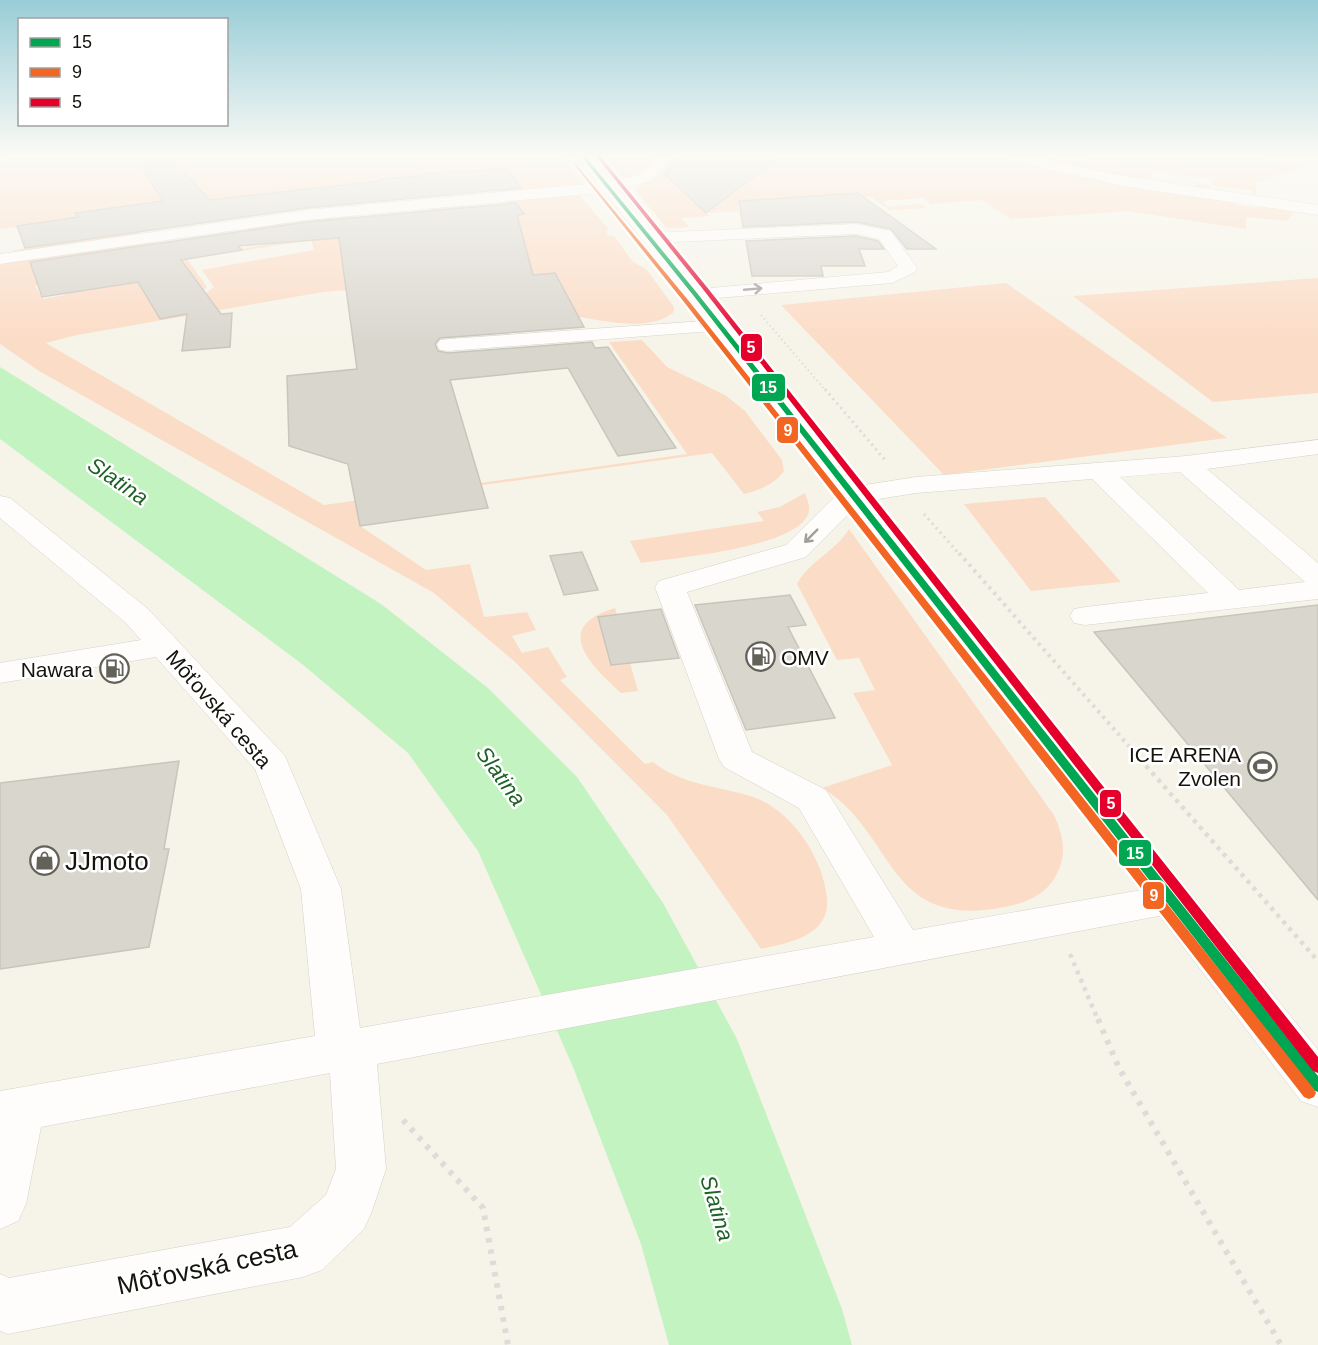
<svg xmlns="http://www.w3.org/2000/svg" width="1318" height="1345" font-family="Arial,sans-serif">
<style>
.green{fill:#fbdcc6;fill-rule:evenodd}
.water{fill:#c3f3c1}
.building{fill:#d9d6ce;stroke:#c8c5bc;stroke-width:1.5}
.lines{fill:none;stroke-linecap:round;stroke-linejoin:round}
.minor-casing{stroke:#d3d2c9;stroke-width:1}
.major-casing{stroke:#d3d2c9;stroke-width:1}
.path-far5{stroke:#dddcd9;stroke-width:1.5;stroke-dasharray:1.5 2;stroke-linecap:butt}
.path-far4{stroke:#dddcd9;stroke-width:2;stroke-dasharray:1.5 3;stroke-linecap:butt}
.path-far3{stroke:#dddcd9;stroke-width:3;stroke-dasharray:2 4;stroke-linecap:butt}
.path-far2{stroke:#dddcd9;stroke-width:4;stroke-dasharray:3 4.5;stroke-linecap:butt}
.path-far1{stroke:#dddcd9;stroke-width:4.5;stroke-dasharray:4 5;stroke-linecap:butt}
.path{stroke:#dddcd9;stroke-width:6;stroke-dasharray:4.5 7;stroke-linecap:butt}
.minor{fill:#fefdfc;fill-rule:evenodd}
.major{fill:#fefdfc;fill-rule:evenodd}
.bus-1-casing{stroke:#fff;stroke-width:5}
.bus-2-casing{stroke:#fff;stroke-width:5}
.bus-3-casing{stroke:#fff;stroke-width:5}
.bus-1{fill:#00a651;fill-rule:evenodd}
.bus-2{fill:#f26522;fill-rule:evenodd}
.bus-3{fill:#e4002b;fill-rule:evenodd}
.oneway{stroke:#a09f9c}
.labels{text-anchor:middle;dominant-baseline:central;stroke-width:5;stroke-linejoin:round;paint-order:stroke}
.poi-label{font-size:21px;fill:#14130c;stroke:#fff;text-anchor:end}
.street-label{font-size:21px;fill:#14130c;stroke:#fff}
.water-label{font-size:22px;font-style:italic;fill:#1e6226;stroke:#fff}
.near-poi-label{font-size:26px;fill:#14130c;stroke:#fff;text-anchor:start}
.near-street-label{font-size:26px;fill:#14130c;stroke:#fff}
.line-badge{stroke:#fff;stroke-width:2}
.badge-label{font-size:16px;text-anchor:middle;font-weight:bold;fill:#fff}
</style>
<rect width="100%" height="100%" fill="#f6f4e9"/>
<!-- green -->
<path class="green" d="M14,156H562L582,184L495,194L494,192L497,191L486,174L440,177L437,172L421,174L432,197L425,198L421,191L383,186H321L322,190L268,196L266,193C222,199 177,206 131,211L128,206L114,208L96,220L106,236L138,232L141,237L16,255L14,250L95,238L78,235L68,218L52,220V223L0,229V164Z
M605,156H660L638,177L624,179Z
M749,156H1001L1235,201L1233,204L1258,208L1260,204L1281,207L1294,213L1287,221L1246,217V229L1127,211L1011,219L981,200L931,204L924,198L882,201L888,207L921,204L926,208L890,210L871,197L737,206L740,211L707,213L709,216L682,218L689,227L667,228L635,190L637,187L659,176L673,158H679L669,170L727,168L761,171L777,159Z
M1015,156L1085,162L1087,159L1065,156H1243L1305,166L1256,183V196L1252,195V190L1211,185L1209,190L1195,187L1197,183L1211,185L1212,179L1155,172L1148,183Z
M578,193L609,230L606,231L608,236H614L632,261L647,270L674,307L673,313C647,332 608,321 579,317L555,273L323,292L77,335L46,343L324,505L687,454L609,342L642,340L667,367L725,395L745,411L782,460L784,471C774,485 761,489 744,494L712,453L356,503L360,526L426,570L470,564L484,617L527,612L536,630L512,636L522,653L548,647L567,677L560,680L645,764L653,762C685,787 719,785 756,798C794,813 824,860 827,899C830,936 788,943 761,949L667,815L515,662L434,593L39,371L0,344V265L14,260L152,242L160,253L82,278L35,286L43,299L65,295L64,290L176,256L182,252L207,287L190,301L199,299L214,287L202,270L314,250L311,240L242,251L240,249L289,241L251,233L246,228L354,215L359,232L431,211L430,208L463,206L464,208L523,214L512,212L505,202L488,203L487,201ZM352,218L329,239L312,240L308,222Z
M1318,278V393L1213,402L1073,296Z
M1006,283L1227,438L944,475L781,305Z
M805,493C807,499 810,505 809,511C802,548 673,558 641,563L630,541L764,521L757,512L780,507Z
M1045,497L1121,582L1031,591L964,504Z
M849,529L1054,815C1064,838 1068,856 1054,879C1042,898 1019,905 999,908C885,928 895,831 822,788L892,765L853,693L875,690L859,658L837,660L797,584C809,561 835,552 849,529Z
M615,608L620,625L611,665L630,663L638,691L621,693C590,665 551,627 615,608Z"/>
<!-- water -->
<path class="water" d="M0,367L381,604L488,688L577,777L663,903L737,1039L842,1309L852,1345H669L641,1244L573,1067L478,851L408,753L302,664L0,439Z"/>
<!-- building -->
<path class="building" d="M681,156H781L706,213L665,174Z
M176,163L209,200L381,181V179L422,176L421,174L508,169L521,188L307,208L25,248L17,226L78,217L75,213L163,201L141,166Z
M858,193L936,249H907L891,229L856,222L743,227L739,201Z
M516,203L524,214L517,215L533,275L555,273L584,327L440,338L435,344L438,351L448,353L592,342L595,348L608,347L676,448L618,456L568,368L450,380L488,508L360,526L348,464L289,446L287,376L357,369L339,238L238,246L242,250L181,260L221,314L232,313L230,347L182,351L187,314L160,319L138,282L42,297L30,262L307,222Z
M856,236L878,241L884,249H859L865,266H821L823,276H752L746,241Z
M582,552L598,590L564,595L550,556Z
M790,595L806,625L788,627L835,718L746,730L695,605Z
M1318,605V900L1094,632Z
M661,609L679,658L611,665L598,617Z
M179,761L164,849H169L149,947L0,969V783Z"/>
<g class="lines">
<defs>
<path id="minor" d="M658,156H673L650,181L609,192L307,220L0,264V254L307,210L609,182L640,175Z
M1001,156H1028L1123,176L1318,205V215L1123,186L1008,160Z
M856,224L891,231L917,268L915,272L892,283L695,300L688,298L685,294L688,290L888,272L898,266L879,239L856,234L650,243L644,242L641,238L644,234L650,233Z
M719,320L726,322L729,326L726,330L448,351L440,350L437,345L440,340L448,339Z
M1318,440V454L1207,469L1318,563V599L1085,625L1074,623L1070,616L1074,609L1085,607L1208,593L1092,479L916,493L860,502L806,557L687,592L752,752L826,790L913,930L1170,885L1185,889L1191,900L1185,911L377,1064L386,1169L372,1211L364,1229L322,1270L303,1277L8,1334L0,1331V1274L9,1278L290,1227L326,1195L336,1169L330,1073L41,1127L26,1204L18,1221L0,1229V1091L315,1036L301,889L255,769L156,657L0,683V663L141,640L126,623L0,518V496L10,498L148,609L285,756L341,889L360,1028L874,937L799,808L724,767L719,759L655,587L659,581L786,545L843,489L852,487L916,477L1186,456ZM1180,472L1305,582L1239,590L1120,477Z"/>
<path id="major" d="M576,156H591L702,290L1318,1050V1107L1301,1101L688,298Z"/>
</defs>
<!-- minor casing -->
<use href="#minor" class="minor-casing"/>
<!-- major casing -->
<use href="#major" class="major-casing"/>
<!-- path-far5 -->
<path class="path-far5" d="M1250,156L1318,166"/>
<!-- path-far4 -->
<path class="path-far4" d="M761,315L826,391"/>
<!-- path-far3 -->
<path class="path-far3" d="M825,389L885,460
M924,514L960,555"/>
<!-- path-far2 -->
<path class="path-far2" d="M959,553L1142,761"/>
<!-- path-far1 -->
<path class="path-far1" d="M1140,759L1318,961
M1070,954L1098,1020"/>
<!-- path -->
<path class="path" d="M1098,1019L1119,1068L1281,1345
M403,1120L483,1208L508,1345"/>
<!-- minor -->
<use href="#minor" class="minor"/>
<!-- major -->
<use href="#major" class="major"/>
<defs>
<path id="bus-1" d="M581,156H585L697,293L1318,1076V1092L1313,1090L693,295Z"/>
<path id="bus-2" d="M573,163H575L688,300L1314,1089L1316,1093L1314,1097L1309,1099L1304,1097L684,302Z"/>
<path id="bus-3" d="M596,156H600L706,286L1318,1057V1073L1313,1071L702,288Z"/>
</defs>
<!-- bus-1 casing -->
<use href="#bus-1" class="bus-1-casing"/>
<!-- bus-2 casing -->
<use href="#bus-2" class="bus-2-casing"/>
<!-- bus-3 casing -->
<use href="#bus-3" class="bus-3-casing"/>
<!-- bus-1 -->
<use href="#bus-1" class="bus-1"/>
<!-- bus-2 -->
<use href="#bus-2" class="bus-2"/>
<!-- bus-3 -->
<use href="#bus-3" class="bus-3"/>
</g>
<!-- one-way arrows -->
<defs><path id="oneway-shaft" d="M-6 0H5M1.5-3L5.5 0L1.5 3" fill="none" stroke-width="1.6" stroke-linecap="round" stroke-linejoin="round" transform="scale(1.5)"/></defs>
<g class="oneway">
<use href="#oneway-shaft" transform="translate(753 289) rotate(-5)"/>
<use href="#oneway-shaft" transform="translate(811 536) rotate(135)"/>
</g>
<!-- sky -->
<linearGradient id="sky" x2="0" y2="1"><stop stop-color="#99cdd8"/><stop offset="0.45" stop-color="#fbfaf5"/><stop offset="1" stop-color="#fbfaf5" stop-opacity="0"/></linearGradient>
<rect width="1318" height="344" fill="url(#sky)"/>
<!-- icons -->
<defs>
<symbol id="fuel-ring" viewBox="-11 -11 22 22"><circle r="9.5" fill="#fff" stroke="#636259" stroke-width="1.5"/><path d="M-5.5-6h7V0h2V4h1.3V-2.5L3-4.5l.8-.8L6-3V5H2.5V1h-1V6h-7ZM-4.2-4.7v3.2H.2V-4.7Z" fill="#636259"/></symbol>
<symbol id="stadium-ring" viewBox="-11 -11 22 22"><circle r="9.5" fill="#fff" stroke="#636259" stroke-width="1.5"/><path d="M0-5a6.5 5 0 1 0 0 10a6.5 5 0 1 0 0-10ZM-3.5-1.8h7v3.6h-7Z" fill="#636259"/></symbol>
<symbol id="shop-ring" viewBox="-11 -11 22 22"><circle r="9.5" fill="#fff" stroke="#636259" stroke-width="1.5"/><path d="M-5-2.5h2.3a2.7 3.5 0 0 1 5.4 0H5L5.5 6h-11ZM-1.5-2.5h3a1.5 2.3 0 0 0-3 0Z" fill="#636259"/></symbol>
</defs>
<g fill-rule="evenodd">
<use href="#fuel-ring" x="744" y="640" width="33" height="33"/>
<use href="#fuel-ring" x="98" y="652" width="33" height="33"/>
<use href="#stadium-ring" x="1246" y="750" width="33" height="33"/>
<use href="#shop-ring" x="28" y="844" width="33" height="33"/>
</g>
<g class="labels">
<!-- poi labels -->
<g class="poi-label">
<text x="781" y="657" text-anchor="start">OMV</text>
<text x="93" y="669">Nawara</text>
<text x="1241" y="754">ICE ARENA<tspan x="1241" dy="24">Zvolen</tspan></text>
</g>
<!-- street labels -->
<g class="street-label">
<text transform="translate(219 709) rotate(49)">Môťovská cesta</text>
</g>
<!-- water labels -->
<g class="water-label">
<text transform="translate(118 481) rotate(34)">Slatina</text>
<text transform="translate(501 776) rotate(54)">Slatina</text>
<text transform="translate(717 1208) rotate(73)">Slatina</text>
</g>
<!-- near-poi labels -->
<g class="near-poi-label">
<text x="65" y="861">JJmoto</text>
</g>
<!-- near-street labels -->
<g class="near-street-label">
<text transform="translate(207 1267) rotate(-12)">Môťovská cesta</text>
</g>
</g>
<g class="line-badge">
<rect x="740" y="333" width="23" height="29" rx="6" fill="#e4002b"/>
<rect x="751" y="373" width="35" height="29" rx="6" fill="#00a651"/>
<rect x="776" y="416" width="23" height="28" rx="6" fill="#f26522"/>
<rect x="1099" y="789" width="23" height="29" rx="6" fill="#e4002b"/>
<rect x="1118" y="839" width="34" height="28" rx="6" fill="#00a651"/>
<rect x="1142" y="881" width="23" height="29" rx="6" fill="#f26522"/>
</g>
<g class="badge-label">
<text x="751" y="353">5</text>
<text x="768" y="393">15</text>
<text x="788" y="436">9</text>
<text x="1111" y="809">5</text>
<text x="1135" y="859">15</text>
<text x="1154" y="901">9</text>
</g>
<!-- legend -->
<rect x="18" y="18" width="210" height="108" fill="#ffffff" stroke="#a1a19e" stroke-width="1.5"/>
<rect x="30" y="38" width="30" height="9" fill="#00a651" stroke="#a1a19e" stroke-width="1.5"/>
<text x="72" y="48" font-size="18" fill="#14130c">15</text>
<rect x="30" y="68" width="30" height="9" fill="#f26522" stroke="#a1a19e" stroke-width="1.5"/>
<text x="72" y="78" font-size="18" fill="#14130c">9</text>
<rect x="30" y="98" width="30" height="9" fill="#e4002b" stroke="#a1a19e" stroke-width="1.5"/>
<text x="72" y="108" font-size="18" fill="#14130c">5</text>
</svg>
